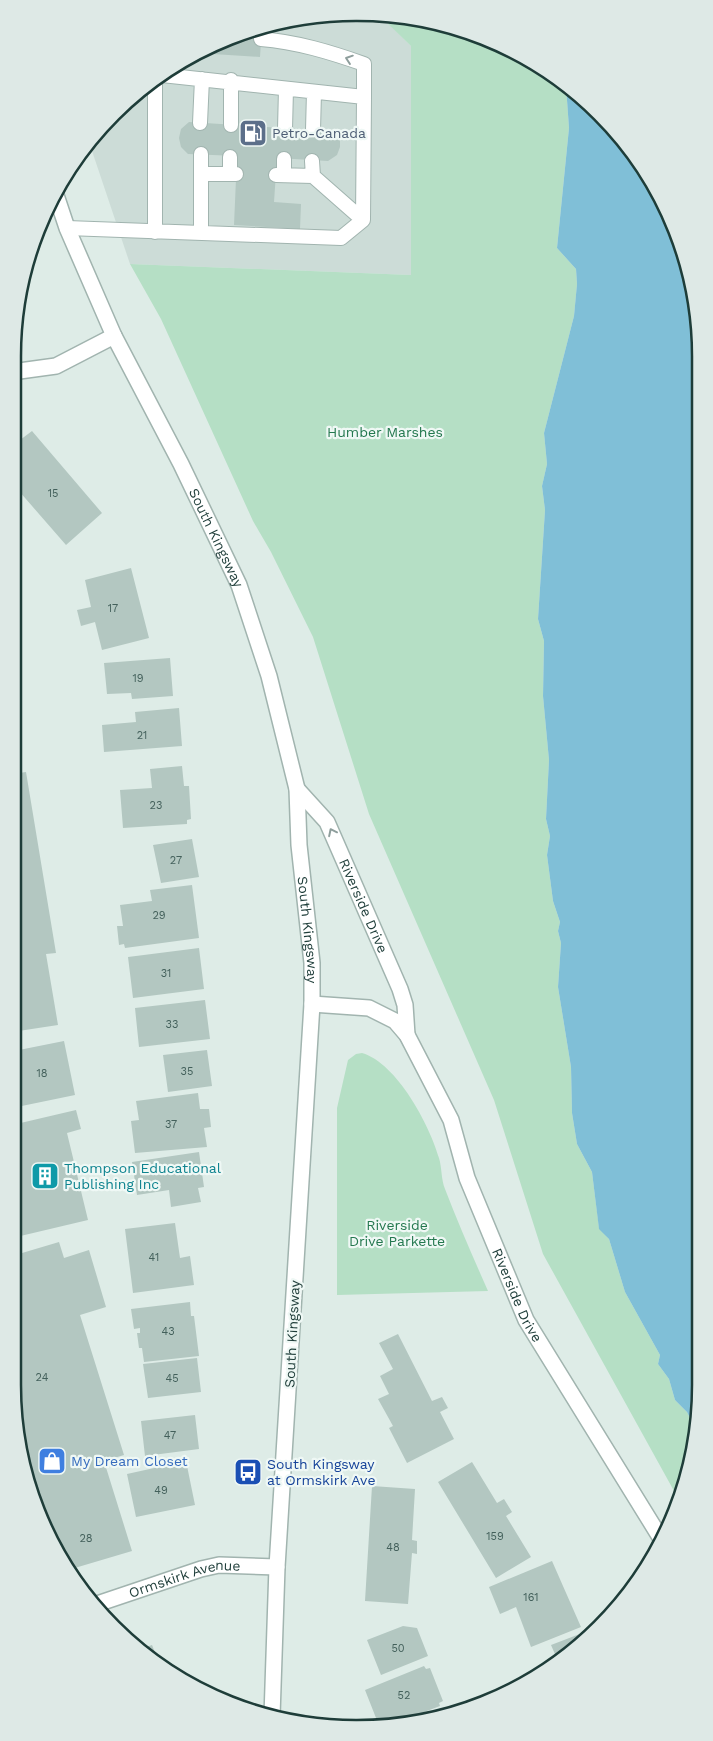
<svg xmlns="http://www.w3.org/2000/svg" width="713" height="1741" font-family="'Work Sans',sans-serif">
<style>
.built{fill:#ccdcd7}
.green{fill:#b5dfc5}
.water{fill:#80bfd7}
.building{fill:#b3c7c1}
.lines{fill:none;stroke-linecap:round;stroke-linejoin:round}
.service-casing{stroke:#a1b4af;stroke-width:16}
.minor-casing{stroke:#a1b4af;stroke-width:18}
.tertiary-casing{stroke:#a1b4af;stroke-width:18}
.service{stroke:#fff;stroke-width:14}
.minor{stroke:#fff;stroke-width:15}
.tertiary{stroke:#fff;stroke-width:15}
.oneway{stroke:#8e9e9c}
.labels{text-anchor:middle;dominant-baseline:central;stroke-width:4.5;stroke-linejoin:round;paint-order:stroke}
.number-label{font-size:11px;fill:#43605b}
.service-label{font-size:14px;fill:#4e5e75;stroke:#eff8f5;text-anchor:start}
.park-label{font-size:14px;fill:#24784f;stroke:#eff8f5}
.street-label{font-size:14px;fill:#1e3d39;stroke:#eff8f5}
.culture-label{font-size:14px;fill:#0d838f;stroke:#eff8f5;text-anchor:start}
.shop-label{font-size:14px;fill:#366cbe;stroke:#eff8f5;text-anchor:start}
.transit-label{font-size:14px;fill:#164399;stroke:#eff8f5;text-anchor:start}
.rim{fill:none;stroke:#1e3d39;stroke-width:2.5}
</style>
<rect width="100%" height="100%" fill="#deece7"/>
<!-- built -->
<path class="built" d="M319,16L386,21L411,46V275L130,264L89,142L98,130L147,84L204,48L267,24Z"/>
<!-- green -->
<path class="green" d="M379,15C440,17 520,46 566,86L569,128L557,248L576,269L577,284L574,316L544,433L547,464L542,486L545,510L538,619L544,641L543,696L549,760L546,819L550,836L547,855L553,901L560,922L558,931L561,943L558,987L571,1067L572,1113L577,1144L592,1172L599,1228L609,1239L625,1292L660,1355L658,1364L669,1379L675,1400L687,1412L694,1426L682,1495L679,1500L543,1254L494,1100L369,814L313,637L271,552L253,521L161,319L130,264L411,275V46Z
M362,1053C397,1063 430,1126 439,1158C442,1168 441,1179 445,1189C458,1223 473,1257 488,1291L337,1295V1108L348,1060L356,1054Z"/>
<!-- water -->
<path class="water" d="M566,86L615,130L674,225L698,311L700,1384L694,1426L687,1412L675,1400L669,1379L658,1364L660,1355L625,1292L609,1239L599,1229L592,1172L577,1144L572,1113L571,1067L558,987L561,943L558,931L560,922L553,901L547,855L550,836L546,819L549,760L543,696L544,641L538,619L545,510L542,486L547,464L544,433L574,316L577,284L576,269L557,248L569,128Z"/>
<!-- building -->
<path class="building" d="M262,26L260,57L197,53L204,48Z
M189,122L330,131L340,140V147L337,155L328,161L277,158L274,202L301,204L300,229L234,225L237,156L188,154L181,147L179,138L181,129Z
M32,431L102,513L66,545L12,483V446Z
M131,568L149,638L102,650L95,622L81,626L77,610L91,607L85,580Z
M170,658L173,696L132,699L131,693L107,694L104,663Z
M179,708L182,746L104,752L102,725L136,722L135,712Z
M182,766L184,786H189L191,819L187,820V824L123,828L120,790L152,788L150,769Z
M26,772L56,953L46,954L58,1025L12,1032V774Z
M192,839L199,877L161,883L153,845Z
M192,885L199,938L125,948L124,944L119,945L117,926H123L120,905L152,901L150,890Z
M199,948L204,989L133,998L128,957Z
M205,1000L210,1039L139,1047L135,1008Z
M64,1041L75,1095L12,1108V1047L14,1051Z
M207,1050L212,1086L168,1092L163,1055Z
M198,1093L200,1109H209L211,1127L204,1128L207,1147L135,1153L131,1121L139,1120L136,1101Z
M76,1110L81,1129L67,1133L88,1220L12,1238V1125Z
M199,1152L204,1187L198,1188L201,1202L171,1207L169,1190L137,1195L132,1162Z
M175,1223L180,1258L190,1256L194,1285L133,1293L125,1229Z
M59,1242L64,1258L89,1250L106,1307L80,1315L124,1455L104,1461L132,1551L68,1570L54,1546L23,1445L12,1384V1256Z
M190,1302L191,1316H194L199,1356L144,1362L142,1348H139L137,1333H140V1328L134,1329L131,1309Z
M398,1334L432,1401L442,1397L448,1408L440,1412L454,1439L407,1463L389,1428L393,1426L378,1399L389,1394L380,1376L393,1369L379,1343Z
M197,1358L201,1392L148,1398L143,1364Z
M195,1415L199,1449L145,1456L141,1421Z
M186,1461L195,1505L136,1517L127,1474Z
M472,1462L497,1503L504,1499L512,1512L506,1516L531,1557L496,1578L438,1482Z
M372,1486L415,1489L412,1540L417,1541V1554L412,1553L408,1604L365,1601Z
M552,1561L581,1627L531,1647L516,1607L500,1614L489,1587Z
M403,1626L417,1628L428,1656L381,1675L367,1640Z
M598,1627L584,1643L558,1661L551,1645Z
M152,1645L158,1660L143,1648Z
M424,1666L426,1669L430,1668L443,1701L439,1703L440,1706L395,1723H378L365,1690Z"/>
<g class="lines">
<defs>
<path id="service" d="M261,39C297,42 330,52 364,64V97
M155,79V232
M200,123L202,79
M231,125V80
M285,129L286,89
M313,130L314,92
M312,161L313,176
M202,174H236
M230,174V157
M276,175L313,176L363,220
M284,175V159
M67,228L341,238L363,220L364,97L162,75
M201,233V154"/>
<g id="minor">
<path d="M12,372L56,366L114,336"/>
<path id="s1" d="M297,789L327,822L400,989L405,1005L407,1035"/>
<path id="s2" d="M312,1004L369,1008L395,1021L407,1035L451,1120L467,1178L526,1320L660,1537"/>
<path id="s3" d="M94,1605L201,1569L219,1565L277,1567"/>
</g>
<g id="tertiary">
<path id="s4" d="M55,192L67,228L114,336L181,464L239,585L269,676L297,789L299,845L312,963V1004L277,1567L272,1716"/>
</g>
</defs>
<!-- service casing -->
<use href="#service" class="service-casing"/>
<!-- minor casing -->
<use href="#minor" class="minor-casing"/>
<!-- tertiary casing -->
<use href="#tertiary" class="tertiary-casing"/>
<!-- service -->
<use href="#service" class="service"/>
<!-- minor -->
<use href="#minor" class="minor"/>
<!-- tertiary -->
<use href="#tertiary" class="tertiary"/>
</g>
<!-- one-way arrows -->
<defs><path id="oneway-chevron" d="M-2-3.5L2.5 0L-2 3.5" fill="none" stroke-width="1.6" stroke-linecap="round" stroke-linejoin="round" transform="scale(1.25)"/></defs>
<g class="oneway">
<use href="#oneway-chevron" transform="translate(349 59) rotate(-161)"/>
<use href="#oneway-chevron" transform="translate(332 832) rotate(-116)"/>
</g>
<!-- icons -->
<defs>
<symbol id="fuel-square" viewBox="-11 -11 22 22"><rect x="-9" y="-9" width="18" height="18" rx="4" fill="#5c6f8a" stroke="#eff8f5"/><path d="M-5.5-6h7V0h2V4h1.3V-2.5L3-4.5l.8-.8L6-3V5H2.5V1h-1V6h-7ZM-4.2-4.7v3.2H.2V-4.7Z" fill="#fff"/></symbol>
<symbol id="building-square" viewBox="-11 -11 22 22"><rect x="-9" y="-9" width="18" height="18" rx="4" fill="#0f9aa8" stroke="#eff8f5"/><path d="M-4-6H4V6H1V3H-1V6H-4ZM-2.5-4.3h1.7v1.8h-1.7ZM.8-4.3h1.7v1.8H.8ZM-2.5-1h1.7V.8h-1.7ZM.8-1h1.7V.8H.8Z" fill="#fff"/></symbol>
<symbol id="shop-square" viewBox="-11 -11 22 22"><rect x="-9" y="-9" width="18" height="18" rx="4" fill="#3f7fe0" stroke="#eff8f5"/><path d="M-5-2.5h2.3a2.7 3.5 0 0 1 5.4 0H5L5.5 6h-11ZM-1.5-2.5h3a1.5 2.3 0 0 0-3 0Z" fill="#fff"/></symbol>
<symbol id="bus-square" viewBox="-11 -11 22 22"><rect x="-9" y="-9" width="18" height="18" rx="4" fill="#1a4fb4" stroke="#eff8f5"/><path d="M-5-6H5V4H4V6H2V4H-2V6H-4V4H-5ZM-3.5-4V0h7V-4ZM-3.5 1.2v1.5H-2V1.2ZM2 1.2v1.5H3.5V1.2Z" fill="#fff"/></symbol>
</defs>
<g fill-rule="evenodd">
<use href="#fuel-square" x="237" y="117" width="32" height="32"/>
<use href="#building-square" x="29" y="1160" width="32" height="32"/>
<use href="#shop-square" x="36" y="1445" width="32" height="32"/>
<use href="#bus-square" x="232" y="1456" width="32" height="32"/>
</g>
<g class="labels">
<!-- number labels -->
<g class="number-label">
<text x="53" y="493">15</text>
<text x="113" y="608">17</text>
<text x="138" y="678">19</text>
<text x="142" y="735">21</text>
<text x="156" y="805">23</text>
<text x="176" y="860">27</text>
<text x="159" y="915">29</text>
<text x="166" y="973">31</text>
<text x="172" y="1024">33</text>
<text x="187" y="1071">35</text>
<text x="42" y="1073">18</text>
<text x="171" y="1124">37</text>
<text x="154" y="1257">41</text>
<text x="168" y="1331">43</text>
<text x="42" y="1377">24</text>
<text x="172" y="1378">45</text>
<text x="170" y="1435">47</text>
<text x="161" y="1490">49</text>
<text x="495" y="1536">159</text>
<text x="86" y="1538">28</text>
<text x="393" y="1547">48</text>
<text x="531" y="1597">161</text>
<text x="398" y="1648">50</text>
<text x="404" y="1695">52</text>
</g>
<!-- service labels -->
<g class="service-label">
<text x="272" y="133">Petro-Canada</text>
</g>
<!-- park labels -->
<g class="park-label">
<text x="385" y="432">Humber Marshes</text>
<text x="397" y="1225">Riverside<tspan x="397" dy="16">Drive Parkette</tspan></text>
</g>
<!-- street labels -->
<g class="street-label">
<text stroke="none"><textPath href="#s4" startOffset="382">South Kingsway</textPath></text>
<text stroke="none"><textPath href="#s1" startOffset="136">Riverside Drive</textPath></text>
<text stroke="none"><textPath href="#s4" startOffset="788">South Kingsway</textPath></text>
<text stroke="none"><textPath href="#s2" startOffset="388">Riverside Drive</textPath></text>
<text transform="translate(292 1334) rotate(-87)">South Kingsway</text>
<text stroke="none"><textPath href="#s3" startOffset="95">Ormskirk Avenue</textPath></text>
</g>
<!-- culture labels -->
<g class="culture-label">
<text x="64" y="1168">Thompson Educational<tspan x="64" dy="16">Publishing Inc</tspan></text>
</g>
<!-- shop labels -->
<g class="shop-label">
<text x="71" y="1461">My Dream Closet</text>
</g>
<!-- transit labels -->
<g class="transit-label">
<text x="267" y="1464">South Kingsway<tspan x="267" dy="16">at Ormskirk Ave</tspan></text>
</g>
</g>
<!-- crop -->
<path d="M0 0H713V1741H0ZM356 21H357A335 335 0 0 1 692 356V1385A335 335 0 0 1 357 1720H356A335 335 0 0 1 21 1385V356A335 335 0 0 1 356 21Z" fill="#dee9e6" fill-rule="evenodd"/>
<path class="rim" d="M356 21H357A335 335 0 0 1 692 356V1385A335 335 0 0 1 357 1720H356A335 335 0 0 1 21 1385V356A335 335 0 0 1 356 21Z"/>
</svg>
